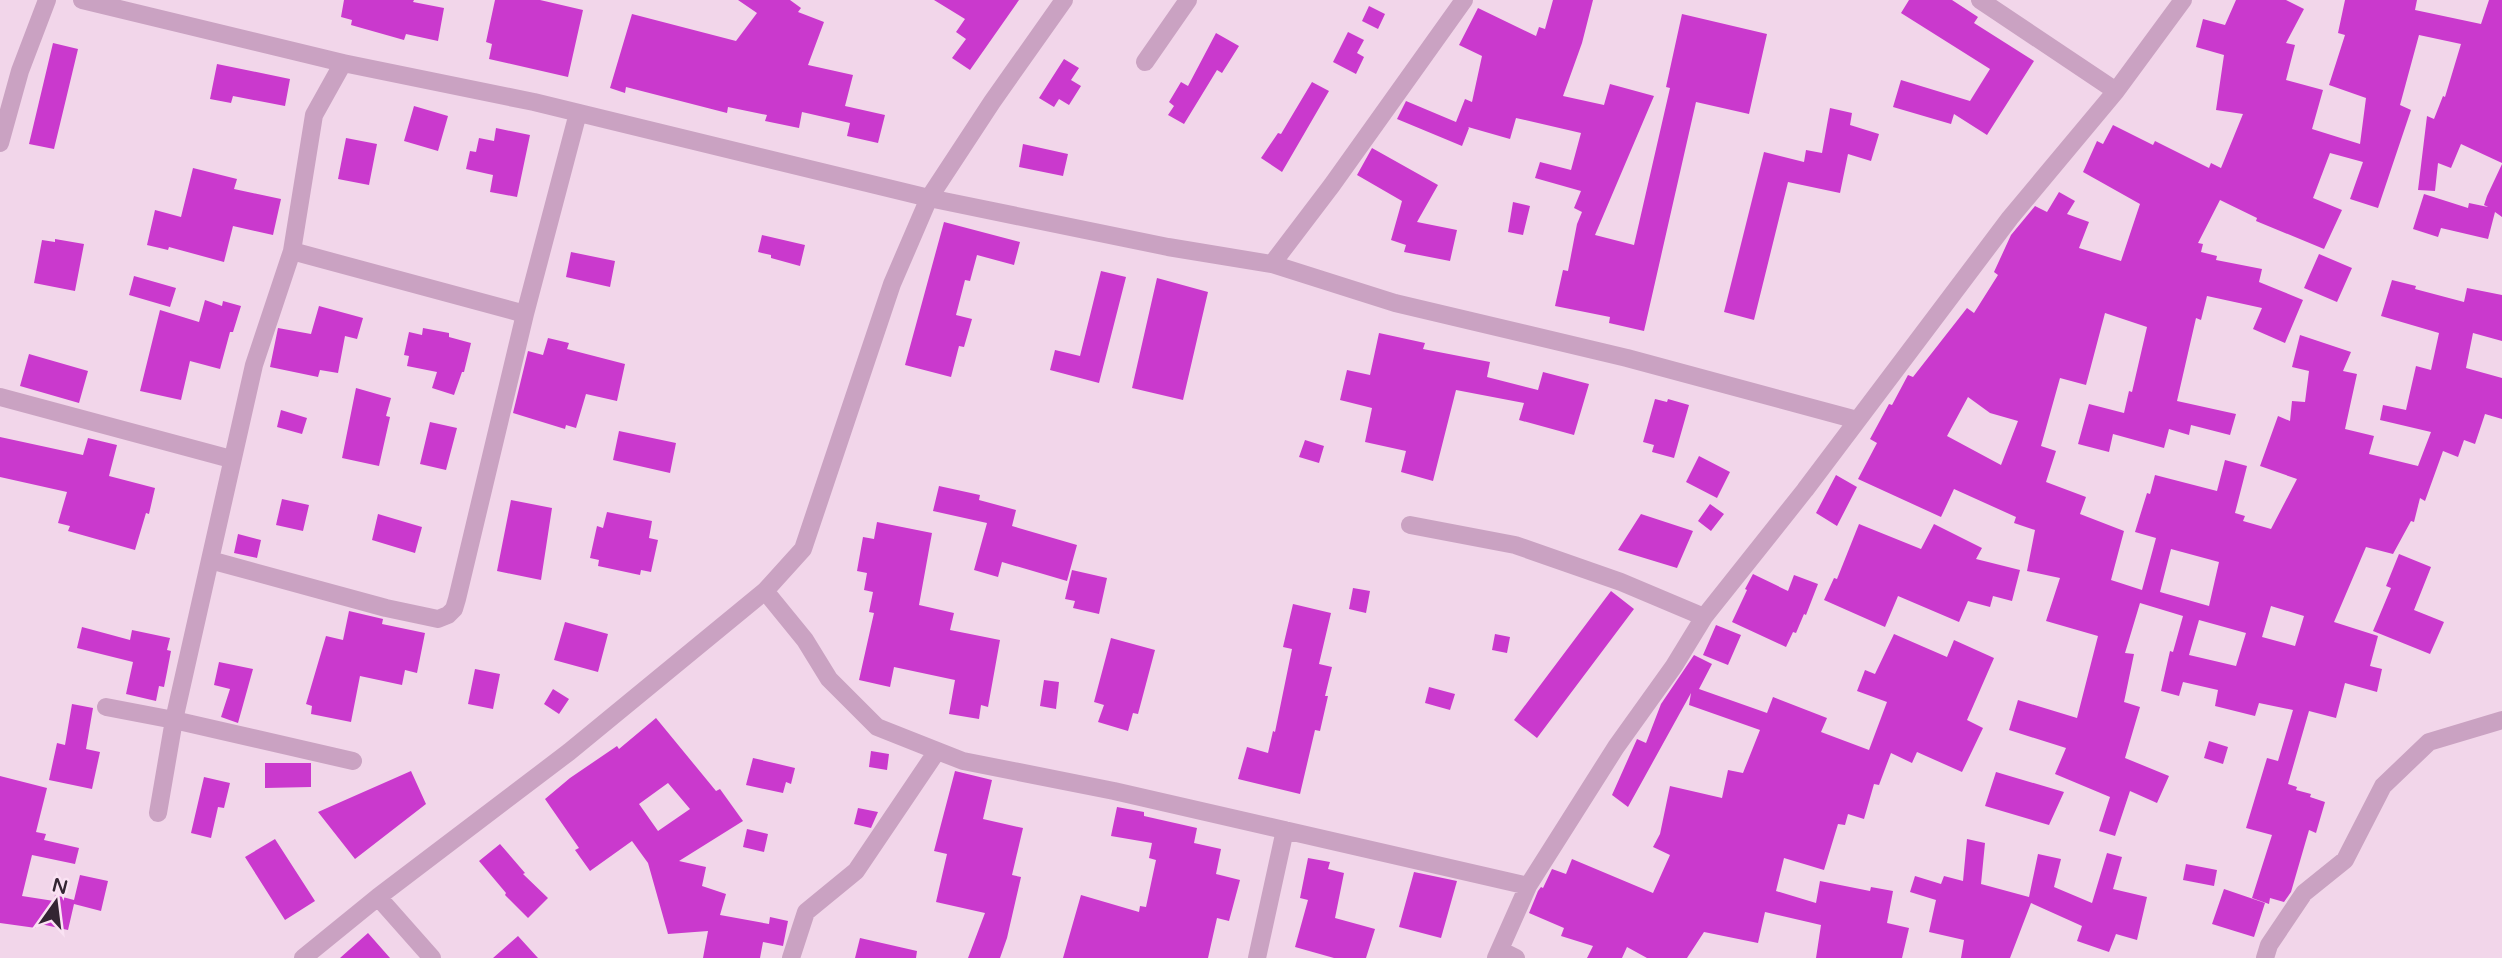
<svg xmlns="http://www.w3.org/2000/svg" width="2502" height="958" font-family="'Varela Round',sans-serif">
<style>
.building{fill:#ca39cd;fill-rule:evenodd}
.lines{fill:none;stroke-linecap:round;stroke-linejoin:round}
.minor{stroke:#caa2c2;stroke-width:18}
</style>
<rect width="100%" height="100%" fill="#f2d6ea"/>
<!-- building -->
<path class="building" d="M344,0H414L413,2L444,8L438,41L406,34L404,40L351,25L352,20L341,17Z
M495,0H540L583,10L568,77L489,59L492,44L486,42Z
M738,0H790L801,8L798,12L824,22L808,65L853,75L845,106L885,115L878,143L847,136L850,123L802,112L799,128L765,121L767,115L728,107L727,113L626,87L625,93L610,88L632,14L736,41L757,13Z
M934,0H1019L970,70L952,58L966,39L956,32L965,19Z
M1553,0H1593L1582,43L1563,96L1604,105L1610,84L1654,96L1595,235L1634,245L1670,88L1666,87L1682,14L1767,34L1749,114L1696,102L1644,331L1609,323L1610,317L1555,306L1563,270L1568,271L1577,224L1582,212L1574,208L1581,191L1535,178L1540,162L1571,170L1581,133L1516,118L1510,139L1468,127L1469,128L1462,146L1397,119L1406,101L1456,122L1465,99L1472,102L1482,56L1459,45L1478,8L1536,36L1539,27L1545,29Z
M1909,0H1952L1978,17L1974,23L2034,61L1987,135L1954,114L1951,124L1893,107L1901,80L1970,101L1990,69L1901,13Z
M2236,0H2286L2304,9L2286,43L2295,45L2286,80L2323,90L2312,129L2360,144L2366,98L2329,85L2345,35L2338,33L2345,0H2417L2415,10L2481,24L2489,0H2502V163L2461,144L2451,168L2438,163L2435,191L2418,190L2427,116L2434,119L2443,96L2445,97L2461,44L2419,35L2400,105L2411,110L2378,208L2350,199L2363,162L2330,153L2313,198L2342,210L2324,249L2256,221L2257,218L2220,200L2198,243L2203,244L2201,252L2217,256L2216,260L2262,269L2259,282L2303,300L2285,343L2253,329L2262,308L2207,296L2201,320L2196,318L2177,401L2236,414L2230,435L2191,425L2189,435L2169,429L2164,448L2113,434L2109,452L2078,444L2089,404L2124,413L2129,391L2132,392L2147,327L2105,313L2086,385L2060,378L2041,446L2056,451L2046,482L2086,497L2080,514L2124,531L2111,580L2142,590L2156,538L2135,532L2147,493L2150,494L2155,475L2217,491L2225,460L2247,466L2235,513L2245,516L2243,521L2271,529L2297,479L2260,466L2278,416L2290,421L2292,401L2305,402L2309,371L2292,367L2300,335L2351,352L2343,371L2357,374L2345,429L2374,436L2369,454L2418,466L2431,432L2380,420L2383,405L2406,410L2416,366L2431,370L2439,333L2381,316L2392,280L2416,286L2415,289L2464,302L2467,288L2502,295V341L2473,333L2466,368L2502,378V419L2485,414L2475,444L2464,440L2458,457L2443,451L2425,501L2420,498L2414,522L2411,521L2393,554L2366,547L2334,622L2378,636L2370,666L2382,669L2377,692L2345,683L2336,718L2309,711L2288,784L2297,787L2296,790L2311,794L2310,797L2325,802L2316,833L2309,830L2291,892L2284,902L2270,898L2269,904L2252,898L2272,835L2246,828L2267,758L2278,761L2293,710L2259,703L2255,716L2215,706L2218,690L2183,682L2179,696L2161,691L2170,651L2173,652L2183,616L2140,603L2125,653L2134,654L2124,702L2140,707L2125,758L2169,776L2157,803L2130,791L2115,836L2099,831L2110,797L2055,774L2066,748L2009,730L2018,700L2077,718L2098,636L2046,621L2060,578L2027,571L2035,530L2014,523L2016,517L1954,489L1941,517L1858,479L1877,443L1870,439L1889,404L1892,405L1908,375L1913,377L1967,308L1974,313L1998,275L1994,272L2011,235L2035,206L2047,212L2059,192L2075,201L2067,214L2089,222L2079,248L2121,261L2140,204L2083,172L2097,141L2103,144L2113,125L2153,145L2155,141L2209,168L2211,163L2221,168L2243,114L2216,110L2224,55L2196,47L2203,19L2225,25ZM1968,397L1990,413L2018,421L2001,465L1947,436ZM2171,549L2219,562L2209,606L2160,592ZM2271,606L2304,616L2295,646L2262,637ZM2199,620L2246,633L2236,666L2189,655Z
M1369,6L1385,14L1378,29L1362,21Z
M1348,32L1364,40L1357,53L1364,57L1356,74L1333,62Z
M1216,33L1239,46L1222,73L1217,70L1184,124L1168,115L1174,106L1169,102L1181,82L1188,86Z
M53,43L78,49L54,149L29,144Z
M1064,59L1079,68L1071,80L1081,86L1069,105L1059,99L1054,107L1039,98Z
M217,64L290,79L285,106L233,96L231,103L210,99Z
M1312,82L1329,91L1282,172L1261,158L1278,133L1281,134Z
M414,106L448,116L438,151L404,141Z
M1830,108L1852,113L1850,125L1879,134L1871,161L1848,154L1840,193L1788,182L1754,320L1724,312L1764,152L1804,162L1806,150L1822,153Z
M496,128L530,135L517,197L490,192L493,175L466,169L470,151L476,152L479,138L494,141Z
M346,138L377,144L369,185L338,179Z
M1023,144L1068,154L1063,176L1019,167Z
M1372,148L1438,185L1417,222L1457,230L1450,261L1404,252L1406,245L1391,240L1402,201L1357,175Z
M2502,164V217L2495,212L2488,239L2441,228L2438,237L2413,229L2424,194L2468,208L2469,203L2488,207L2484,205L2487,196Z
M193,168L237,179L234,189L281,199L273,235L233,226L224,262L169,247L168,250L147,245L155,210L181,217Z
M1513,202L1530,206L1523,235L1508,232Z
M944,222L1020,242L1014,265L977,255L970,281L965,280L956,315L972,319L964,347L959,346L951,377L905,365Z
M762,235L805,245L800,266L771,258V255L758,252Z
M55,239L84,244L75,291L34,283L42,240L55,242Z
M571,252L615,261L610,287L566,277Z
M2319,254L2352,268L2337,302L2304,288Z
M1101,271L1126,277L1099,383L1050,370L1055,350L1080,356Z
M134,276L176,288L170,307L129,295Z
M1157,278L1208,292L1183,400L1132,388Z
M205,300L222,306L223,301L241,306L233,332H230L220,369L190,361L181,400L140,391L160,310L199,322Z
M319,306L363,318L357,339L345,336L338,373L320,370L318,377L270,367L278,328L311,334Z
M423,328L449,333V337L471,343L464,372H462L454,395L432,388L437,372L407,366L409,356L404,355L409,332L422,335Z
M1379,333L1425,343L1423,349L1490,362L1487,377L1538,390L1543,372L1589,384L1574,435L1519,420L1524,403L1456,390L1433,481L1401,472L1406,451L1365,442L1372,408L1340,400L1347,370L1370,375Z
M548,338L569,343L567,349L625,364L617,401L586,394L576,428L566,425L565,429L513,413L528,351L543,355Z
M29,354L88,371L79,403L20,386Z
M356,388L391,398L386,416L390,417L379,466L342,458Z
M1655,399L1667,402L1668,399L1689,405L1674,458L1652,452L1654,445L1643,442Z
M281,410L307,418L302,434L277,427Z
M430,422L457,428L446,470L420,464Z
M619,431L676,443L670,473L613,460Z
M0,437L83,455L88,438L117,445L109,476L155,488L149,514L146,513L135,550L68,531L70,526L58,523L67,492L0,477Z
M1305,440L1324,446L1319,463L1299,457Z
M1699,456L1730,472L1717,498L1686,482Z
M1836,475L1857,487L1837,526L1816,513Z
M939,486L980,495L979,500L1016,510L1012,526L1077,545L1067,581L1002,562L998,577L974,570L987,523L933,511Z
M282,499L309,505L303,531L276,525Z
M511,500L552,508L541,580L497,571Z
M1710,504L1724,514L1711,531L1698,521Z
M607,512L652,521L649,538L658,540L651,572L641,570L640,575L598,566L599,560L590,558L597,526L603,528Z
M378,514L422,527L415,553L372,540Z
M1641,514L1693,531L1677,568L1618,550Z
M877,522L932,533L919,605L954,613L950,630L1000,640L988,707L981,705L979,719L949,714L955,680L894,667L890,687L859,680L874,613L869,612L873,592L864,590L867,573L857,571L863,537L874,539Z
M1859,524L1921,549L1934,524L1982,548L1976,559L2020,570L2012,601L1993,596L1990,607L1968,601L1959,622L1898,596L1885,627L1824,600L1834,578L1837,579Z
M238,534L261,540L257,558L234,553Z
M2399,554L2431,567L2414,610L2444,622L2430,654L2373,631L2391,588L2386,586Z
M1072,570L1107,578L1099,614L1073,608L1075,601L1065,599Z
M1753,574L1788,591L1794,575L1818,584L1806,615L1804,614L1796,633L1793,632L1786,647L1732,622L1747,590L1745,589Z
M1353,588L1370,591L1366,613L1349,609Z
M1611,591L1634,609L1537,738L1514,720Z
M1293,604L1331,613L1319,664L1332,667L1325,696H1328L1320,731L1315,730L1300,794L1238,779L1247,747L1268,753L1273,731L1275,732L1292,649L1283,647Z
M349,611L383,619L382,624L425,633L417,673L405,670L402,685L360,676L351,722L311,714L312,706L306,704L326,636L343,640Z
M565,622L608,634L598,672L554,660Z
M1716,625L1741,635L1728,665L1703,655Z
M82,627L130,640L132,630L170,638L167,650L171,651L167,672L164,687L159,686L156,701L126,694L133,662L77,648Z
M1495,634L1510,637L1507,653L1492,650Z
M1894,634L1947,657L1954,640L1994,658L1967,720L1983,728L1962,772L1917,752L1912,763L1891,753L1879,785L1874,784L1864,819L1848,814L1845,825L1838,824L1824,870L1784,858L1776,891L1816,903L1820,881L1870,891L1871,887L1893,891L1887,923L1909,928L1902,958H1816L1821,925L1765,912L1758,943L1704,932L1687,958H1647L1627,947L1622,958H1587L1593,946L1561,936L1564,928L1529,913L1538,891L1541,887L1543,888L1552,869L1566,874L1572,859L1653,893L1670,855L1653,847L1660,834L1670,786L1722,798L1728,770L1743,773L1760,730L1689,705L1691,693L1628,807L1612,795L1637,739L1646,743L1661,704L1694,655L1712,664L1699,689L1767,713L1773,697L1827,718L1821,732L1869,750L1887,702L1857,691L1865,670L1875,674Z
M1111,638L1155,650L1138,714L1133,713L1128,731L1098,722L1104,705L1094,702Z
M219,662L253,669L238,723L221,717L230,689L214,685Z
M475,669L500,674L493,709L468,704Z
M1044,680L1059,682L1056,709L1040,706Z
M1429,687L1455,694L1450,710L1425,703Z
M553,689L569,699L559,714L544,704Z
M72,704L93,708L86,749L100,752L92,789L49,780L57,743L65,745Z
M656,718L716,791L720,789L743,821L679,861L706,867L702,886L726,894L720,915L769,924L770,917L788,921L783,946L763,942L760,958H703L708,931L668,934L648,863L632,841L590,871L575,850L579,848L545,799L570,778L617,746L619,749ZM668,783L690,809L658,831L639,804Z
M2209,741L2228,747L2223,764L2204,758Z
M871,751L889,754L887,770L869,767Z
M753,758L795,768L791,784L786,782L783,793L746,785Z
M265,763H311V787L265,788Z
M411,771L426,804L355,859L318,812Z
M955,771L992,780L983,819L1023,828L1012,875L1021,877L1007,938L1000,958H968L985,913L936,902L947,854L934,851Z
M1996,772L2064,792L2049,825L1985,806Z
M0,776L47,788L36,832L46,834L44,840L79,848L75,864L32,855L22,896L54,901L55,895L74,900L80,875L108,881L101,911L74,904L68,930L36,923V928L0,923Z
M204,777L230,783L224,808L218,807L211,838L191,833Z
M1117,807L1144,812V816L1197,828L1194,843L1221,849L1216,874L1240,880L1229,921L1217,918L1208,958H1063L1081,895L1139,912L1140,906L1146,907L1156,860L1149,858L1152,843L1111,836Z
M858,808L878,812L871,828L854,824Z
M747,829L768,834L764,852L743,847Z
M275,839L315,901L285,920L245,857Z
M1967,839L1985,843L1981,884L2029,897L2038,854L2061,859L2054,887L2092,903L2107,853L2122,857L2113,889L2147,897L2137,940L2116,934L2109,952L2077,941L2082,926L2031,903L2010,958H1961L1964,940L1929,932L1936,900L1910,892L1915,876L1941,884L1944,876L1963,881Z
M500,844L525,873L523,874L548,898L528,918L505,895L506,893L479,861Z
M1308,858L1330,862L1328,869L1344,873L1335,918L1375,929L1366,958H1334L1295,947L1308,900L1300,898Z
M2186,864L2217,870L2214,886L2183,880Z
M1414,872L1457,881L1441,938L1399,927Z
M2224,889L2265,903L2254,937L2212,924Z
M368,933L390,958H340Z
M518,936L538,958H493Z
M860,938L917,951L916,958H855Z"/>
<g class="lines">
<!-- minor -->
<path class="minor" d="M82,0L343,63L534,102L929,198L1168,247L1272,264L1395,303L1627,358L1857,420
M1980,0L2116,91
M1145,62L1188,0
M343,63L314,115L292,251L254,365L210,560L386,608L438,619L448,615L454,609L457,599L525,314L578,113
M0,143L20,71L47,0
M292,251L525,314
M1272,264L1332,185L1464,0
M0,397L231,459
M1410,525L1515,545L1621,582L1704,617
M765,591L805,640L829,679L877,727L963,761L1114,791L1528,886
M106,707L174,720L353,761
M158,813L174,720L210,560
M378,897L432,958
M1500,950L1516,958
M303,958L378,897L569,752L765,591L803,549L892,284L929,198L992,102L1064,0
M791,958L806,912L856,871L937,751
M1257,958L1285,830
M1496,958L1528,886L1616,747L1674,666L1704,617L1805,490L2010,218L2116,91L2183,0
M2265,958L2269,945L2304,893L2345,860L2383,786L2429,742L2502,720"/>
</g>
<!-- north arrow -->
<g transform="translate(56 902) rotate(14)" stroke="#fae2f3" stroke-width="5" paint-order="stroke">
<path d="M0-5L12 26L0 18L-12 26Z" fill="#342533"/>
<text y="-10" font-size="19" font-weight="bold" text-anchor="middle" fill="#342533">N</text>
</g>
</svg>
